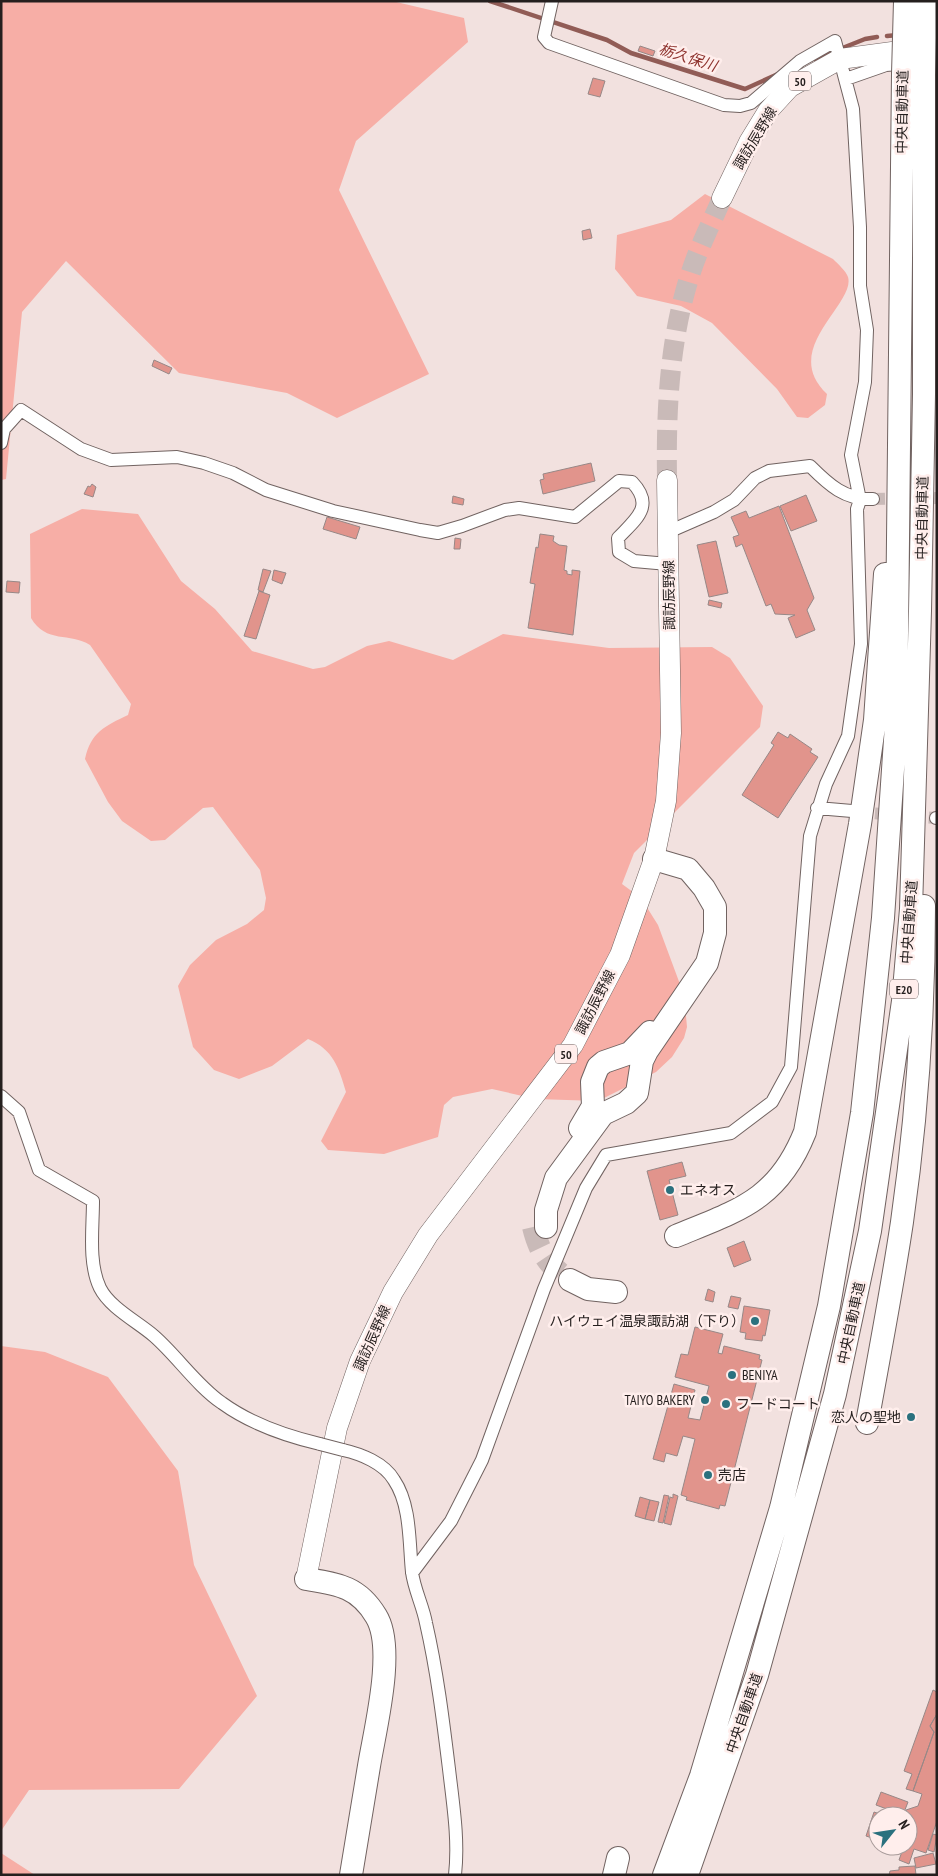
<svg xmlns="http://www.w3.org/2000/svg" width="938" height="1876" font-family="'PT Sans Narrow','Noto Sans JP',sans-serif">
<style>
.green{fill:#f7aea6}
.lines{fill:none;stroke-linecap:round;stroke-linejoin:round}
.stream{stroke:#915c56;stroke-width:4.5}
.building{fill:#e1948c;stroke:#978887}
.street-tunnel{stroke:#c9bab8;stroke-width:12;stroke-dasharray:12 6;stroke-linecap:butt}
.primary-tunnel{stroke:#c9bab8;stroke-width:20;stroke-dasharray:20 10;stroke-linecap:butt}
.highway-tunnel{stroke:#c9bab8;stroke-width:22;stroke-dasharray:22 11;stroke-linecap:butt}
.street-casing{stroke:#716361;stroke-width:14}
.primary-casing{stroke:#716361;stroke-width:21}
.highway-casing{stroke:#716361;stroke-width:24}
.street{stroke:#fff;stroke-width:12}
.primary{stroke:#fff;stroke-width:20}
.highway{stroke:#fff;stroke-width:22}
.street-bridge-casing{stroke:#716361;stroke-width:14;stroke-linecap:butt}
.highway-bridge-casing{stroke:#716361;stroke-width:24;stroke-linecap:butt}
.street-bridge{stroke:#fff;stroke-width:12}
.highway-bridge{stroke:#fff;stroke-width:22}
.poi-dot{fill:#2b717e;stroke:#ffeeec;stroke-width:2}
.labels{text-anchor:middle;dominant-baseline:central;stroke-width:5;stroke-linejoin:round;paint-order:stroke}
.shield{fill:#ffeeec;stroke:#665d5c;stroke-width:1}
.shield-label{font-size:12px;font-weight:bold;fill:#251f1e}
.street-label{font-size:14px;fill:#251f1e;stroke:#ffeeec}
.poi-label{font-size:14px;fill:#251f1e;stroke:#ffeeec;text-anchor:start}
.water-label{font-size:15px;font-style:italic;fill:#8f342f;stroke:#ffeeec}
</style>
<rect width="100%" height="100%" fill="#f2e1df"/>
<!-- green -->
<path class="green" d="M1,1H392L464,18L468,42L356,141L339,190L429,374L337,418L287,393L179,373L66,261L22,312L6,479L1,480Z
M705,194L833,259C838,264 846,271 848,277C856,304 779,349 827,394L825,405L808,418L797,417L777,389L712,323L681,306L637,296L615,269L617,235L671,220Z
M82,509L138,514L181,581L215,609L252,651L313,669L325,667L367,646L389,641L453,660L503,634L609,648L712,647L730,658L763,706L760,727L634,853L622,884L641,898L658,925L684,995L687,1027L684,1038L672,1057L656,1072L598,1101L536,1099L492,1089L453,1097L444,1105L438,1137L384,1154L328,1150L321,1141L346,1092C339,1068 333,1049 308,1039L272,1066L239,1079L214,1070L193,1047L178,986L190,965L216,940L247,924L264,910L266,898L260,870L213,807L203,808L165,840L151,841L122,821L108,802L85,759C91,732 105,726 128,715L131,704L90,645C70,632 46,644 31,618L30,534Z
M1,1346L45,1352L108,1377L178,1471L194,1565L257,1696L179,1789L29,1790L1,1831Z
M1,1853L35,1875H1Z"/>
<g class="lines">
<!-- stream -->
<path class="stream" d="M490,1L607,40L631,53L745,89L778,74
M887,36L898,35
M815,59L865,39L877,37"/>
</g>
<!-- building -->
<path class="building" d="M640,46L655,51L653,56L638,51Z
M593,78L605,81L600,97L588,94Z
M590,229L592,238L583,240L582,231Z
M154,360L172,368L169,374L152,366Z
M591,463L595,481L543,494L540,480L544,479L543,474Z
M92,484L96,487L93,497L84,494L88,486L90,487Z
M806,495L817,521L791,531L780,506Z
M453,496L464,499L463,505L452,503Z
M779,506L814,598L807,610L815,630L796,638L788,618L795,615L775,614L771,604L766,606L742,544L736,547L733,537L739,535L731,517L746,511L749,518Z
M327,517L360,527L356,539L323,529Z
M540,534L554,536L553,541L559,545L567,546L564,570L567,571V574L572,575V570L580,571L573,635L528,628L535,584L530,583L536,547L538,548Z
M455,538L461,539L460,549H454Z
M716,541L728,593L709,597L697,545Z
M263,569L271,571L263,592L258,590Z
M274,570L286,573L282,584L272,580Z
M7,581L20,582L19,593L6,592Z
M259,591L270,595L256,639L244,636Z
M709,600L722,603L721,608L708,605Z
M778,732L788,738L790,734L812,749L810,752L818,757L778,818L742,795L774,745L771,743Z
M682,1162L686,1176L669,1180L678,1215L660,1220L647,1171Z
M744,1241L751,1260L734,1267L727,1248Z
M708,1289L715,1292L713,1302L705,1300Z
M731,1296L741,1298L738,1309L728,1307Z
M744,1306L770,1310L765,1336L763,1335L762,1341L745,1339L746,1333L740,1332Z
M695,1327L723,1334L718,1353L722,1354L724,1346L760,1355L759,1359L762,1360L725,1506L720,1505L719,1509L686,1500L687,1497L681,1495L695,1439L683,1436L677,1456L666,1453L664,1462L653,1459L674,1384L695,1390L688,1418L700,1420L709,1386L675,1377L681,1354L688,1355Z
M673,1494L678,1496L671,1525L664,1523L670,1497L673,1498Z
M664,1495L669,1496L663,1523L658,1522Z
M640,1497L650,1500L645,1519L635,1516Z
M650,1500L659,1502L654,1521L645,1519Z
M933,1690L937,1692V1714L930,1726L934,1732L913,1791L906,1789L912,1774L904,1771Z
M937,1714V1821L926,1853L914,1849L909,1864L899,1860L904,1846H908V1834L911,1824L906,1810L918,1806L922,1794L913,1791L934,1732L930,1726Z
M881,1792L908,1802L903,1815L876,1805Z
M874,1812L886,1816H878V1840L866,1836Z
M933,1834L937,1835L934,1852L928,1850Z
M933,1853L936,1864L916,1868L914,1858Z
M915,1866L916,1875H889L890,1871L899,1870V1867Z"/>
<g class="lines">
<!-- street-tunnel -->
<path class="street-tunnel" d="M873,499L937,498
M857,812L936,818"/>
<!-- primary-tunnel -->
<path class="primary-tunnel" d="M667,480C666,410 669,339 691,272C699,247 712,222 722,198"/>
<!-- highway-tunnel -->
<path class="highway-tunnel" d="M533,1227C539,1252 549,1267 570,1280"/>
<defs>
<path id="street" d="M846,79L886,65L937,61
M1,443L4,429L21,410L81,449L111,460L177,457L204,463L233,473L266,490L333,511L420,530L438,533L462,526L505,510L519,508L575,517L619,481L632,482C655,506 636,519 618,538L619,552L634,561L668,564
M668,532L714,512L734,500L755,478L769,471L810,466C829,485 845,500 873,499
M817,808L852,811
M936,818H937
M1,1096L19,1112L39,1170L93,1201C93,1228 88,1263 100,1288C110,1308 138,1322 154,1336C177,1356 197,1386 222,1403C251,1424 286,1436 320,1444
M343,1450C361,1454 384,1463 394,1480C411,1505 409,1543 412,1572C414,1589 423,1606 426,1623C437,1671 443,1720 449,1769C453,1804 459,1840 455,1875
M412,1573L451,1521L482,1460L544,1289L586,1188L606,1155L731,1133L772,1102L791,1067L810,836L826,784L848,736L861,644L857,509L860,500L851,455L865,382L867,330L860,286V227L853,109L835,41L800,61L751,103L740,106L724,105L549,43L544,37L552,1"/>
<path id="primary" d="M722,198L749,142L768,111L790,87L840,59L937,46
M306,1579L337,1428L360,1361L393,1292L428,1235L573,1045L620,955L654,859L666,801L671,733L667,480"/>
<path id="highway" d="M580,1128L593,1106L592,1082L598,1067L604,1062L630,1053L650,1032
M546,1227V1210L556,1178L603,1114L626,1103L637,1093L642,1061L647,1051L707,963L715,933V907L704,888L688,869L654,859
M676,1236C739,1210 778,1200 805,1132L860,824L875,720L885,574
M570,1280L588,1289L616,1292
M867,1423C879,1356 892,1289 902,1222C917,1117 924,1012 924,906
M306,1579C337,1584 358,1586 376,1616C396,1648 375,1729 369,1766C363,1802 357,1838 351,1875
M614,1875L618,1858
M664,1875L701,1776L781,1508L829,1306L862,1113L883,918L896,725L903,74
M687,1875L757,1675L835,1394L870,1231L903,1001L911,909L920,611L924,394V75"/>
</defs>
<!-- street casing -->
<use href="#street" class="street-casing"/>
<!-- primary casing -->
<use href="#primary" class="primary-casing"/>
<!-- highway casing -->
<use href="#highway" class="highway-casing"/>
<!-- street -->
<use href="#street" class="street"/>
<!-- primary -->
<use href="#primary" class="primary"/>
<!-- highway -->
<use href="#highway" class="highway"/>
<defs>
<path id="street-bridge" d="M320,1444L343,1450"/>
<path id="highway-bridge" d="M903,74L905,1
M924,75L926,1"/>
</defs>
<!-- street-bridge casing -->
<use href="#street-bridge" class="street-bridge-casing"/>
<!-- highway-bridge casing -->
<use href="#highway-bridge" class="highway-bridge-casing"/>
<!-- street-bridge -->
<use href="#street-bridge" class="street-bridge"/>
<!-- highway-bridge -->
<use href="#highway-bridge" class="highway-bridge"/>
</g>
<!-- markers -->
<g class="poi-dot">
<circle cx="670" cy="1190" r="5"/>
<circle cx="755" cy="1321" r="5"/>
<circle cx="732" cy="1375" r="5"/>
<circle cx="705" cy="1400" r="5"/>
<circle cx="726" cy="1404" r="5"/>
<circle cx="911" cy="1417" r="5"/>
<circle cx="708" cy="1475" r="5"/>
</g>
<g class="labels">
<!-- shield labels -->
<g class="shield">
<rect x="789" y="71.5" width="22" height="19" rx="4"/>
<rect x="890" y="979.5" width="28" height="19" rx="4"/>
<rect x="555" y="1044.5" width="22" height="19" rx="4"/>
</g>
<g class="shield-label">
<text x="800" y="81">50</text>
<text x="904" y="989">E20</text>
<text x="566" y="1054">50</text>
</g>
<!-- street labels -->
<g class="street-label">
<text transform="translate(902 112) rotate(-89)">中央自動車道</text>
<text transform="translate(755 138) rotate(-59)">諏訪辰野線</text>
<text transform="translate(922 518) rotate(-89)">中央自動車道</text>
<text transform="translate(669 595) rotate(-91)">諏訪辰野線</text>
<text transform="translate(909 922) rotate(-86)">中央自動車道</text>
<text transform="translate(595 1002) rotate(-63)">諏訪辰野線</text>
<text transform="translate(851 1323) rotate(-78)">中央自動車道</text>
<text transform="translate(372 1338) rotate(-66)">諏訪辰野線</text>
<text transform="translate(744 1713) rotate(-71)">中央自動車道</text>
</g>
<!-- poi labels -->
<g class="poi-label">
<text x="680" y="1190">エネオス</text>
<text x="745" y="1321" text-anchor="end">ハイウェイ温泉諏訪湖（下り）</text>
<text x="742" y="1375">BENIYA</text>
<text x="695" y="1400" text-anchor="end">TAIYO BAKERY</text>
<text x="736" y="1404">フードコート</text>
<text x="901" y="1417" text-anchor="end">恋人の聖地</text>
<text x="718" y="1475">売店</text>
</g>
<!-- water labels -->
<g class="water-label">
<text transform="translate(688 57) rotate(18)">栃久保川</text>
</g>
</g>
<!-- border -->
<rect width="938" height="1876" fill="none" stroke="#251f1e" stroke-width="5"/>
<!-- north arrow -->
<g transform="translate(893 1831) rotate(60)"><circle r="24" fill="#ffeeec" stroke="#a89b9a"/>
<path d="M0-4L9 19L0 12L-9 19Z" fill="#2b717e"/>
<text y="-8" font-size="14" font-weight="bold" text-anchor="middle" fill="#251f1e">N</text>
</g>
</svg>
